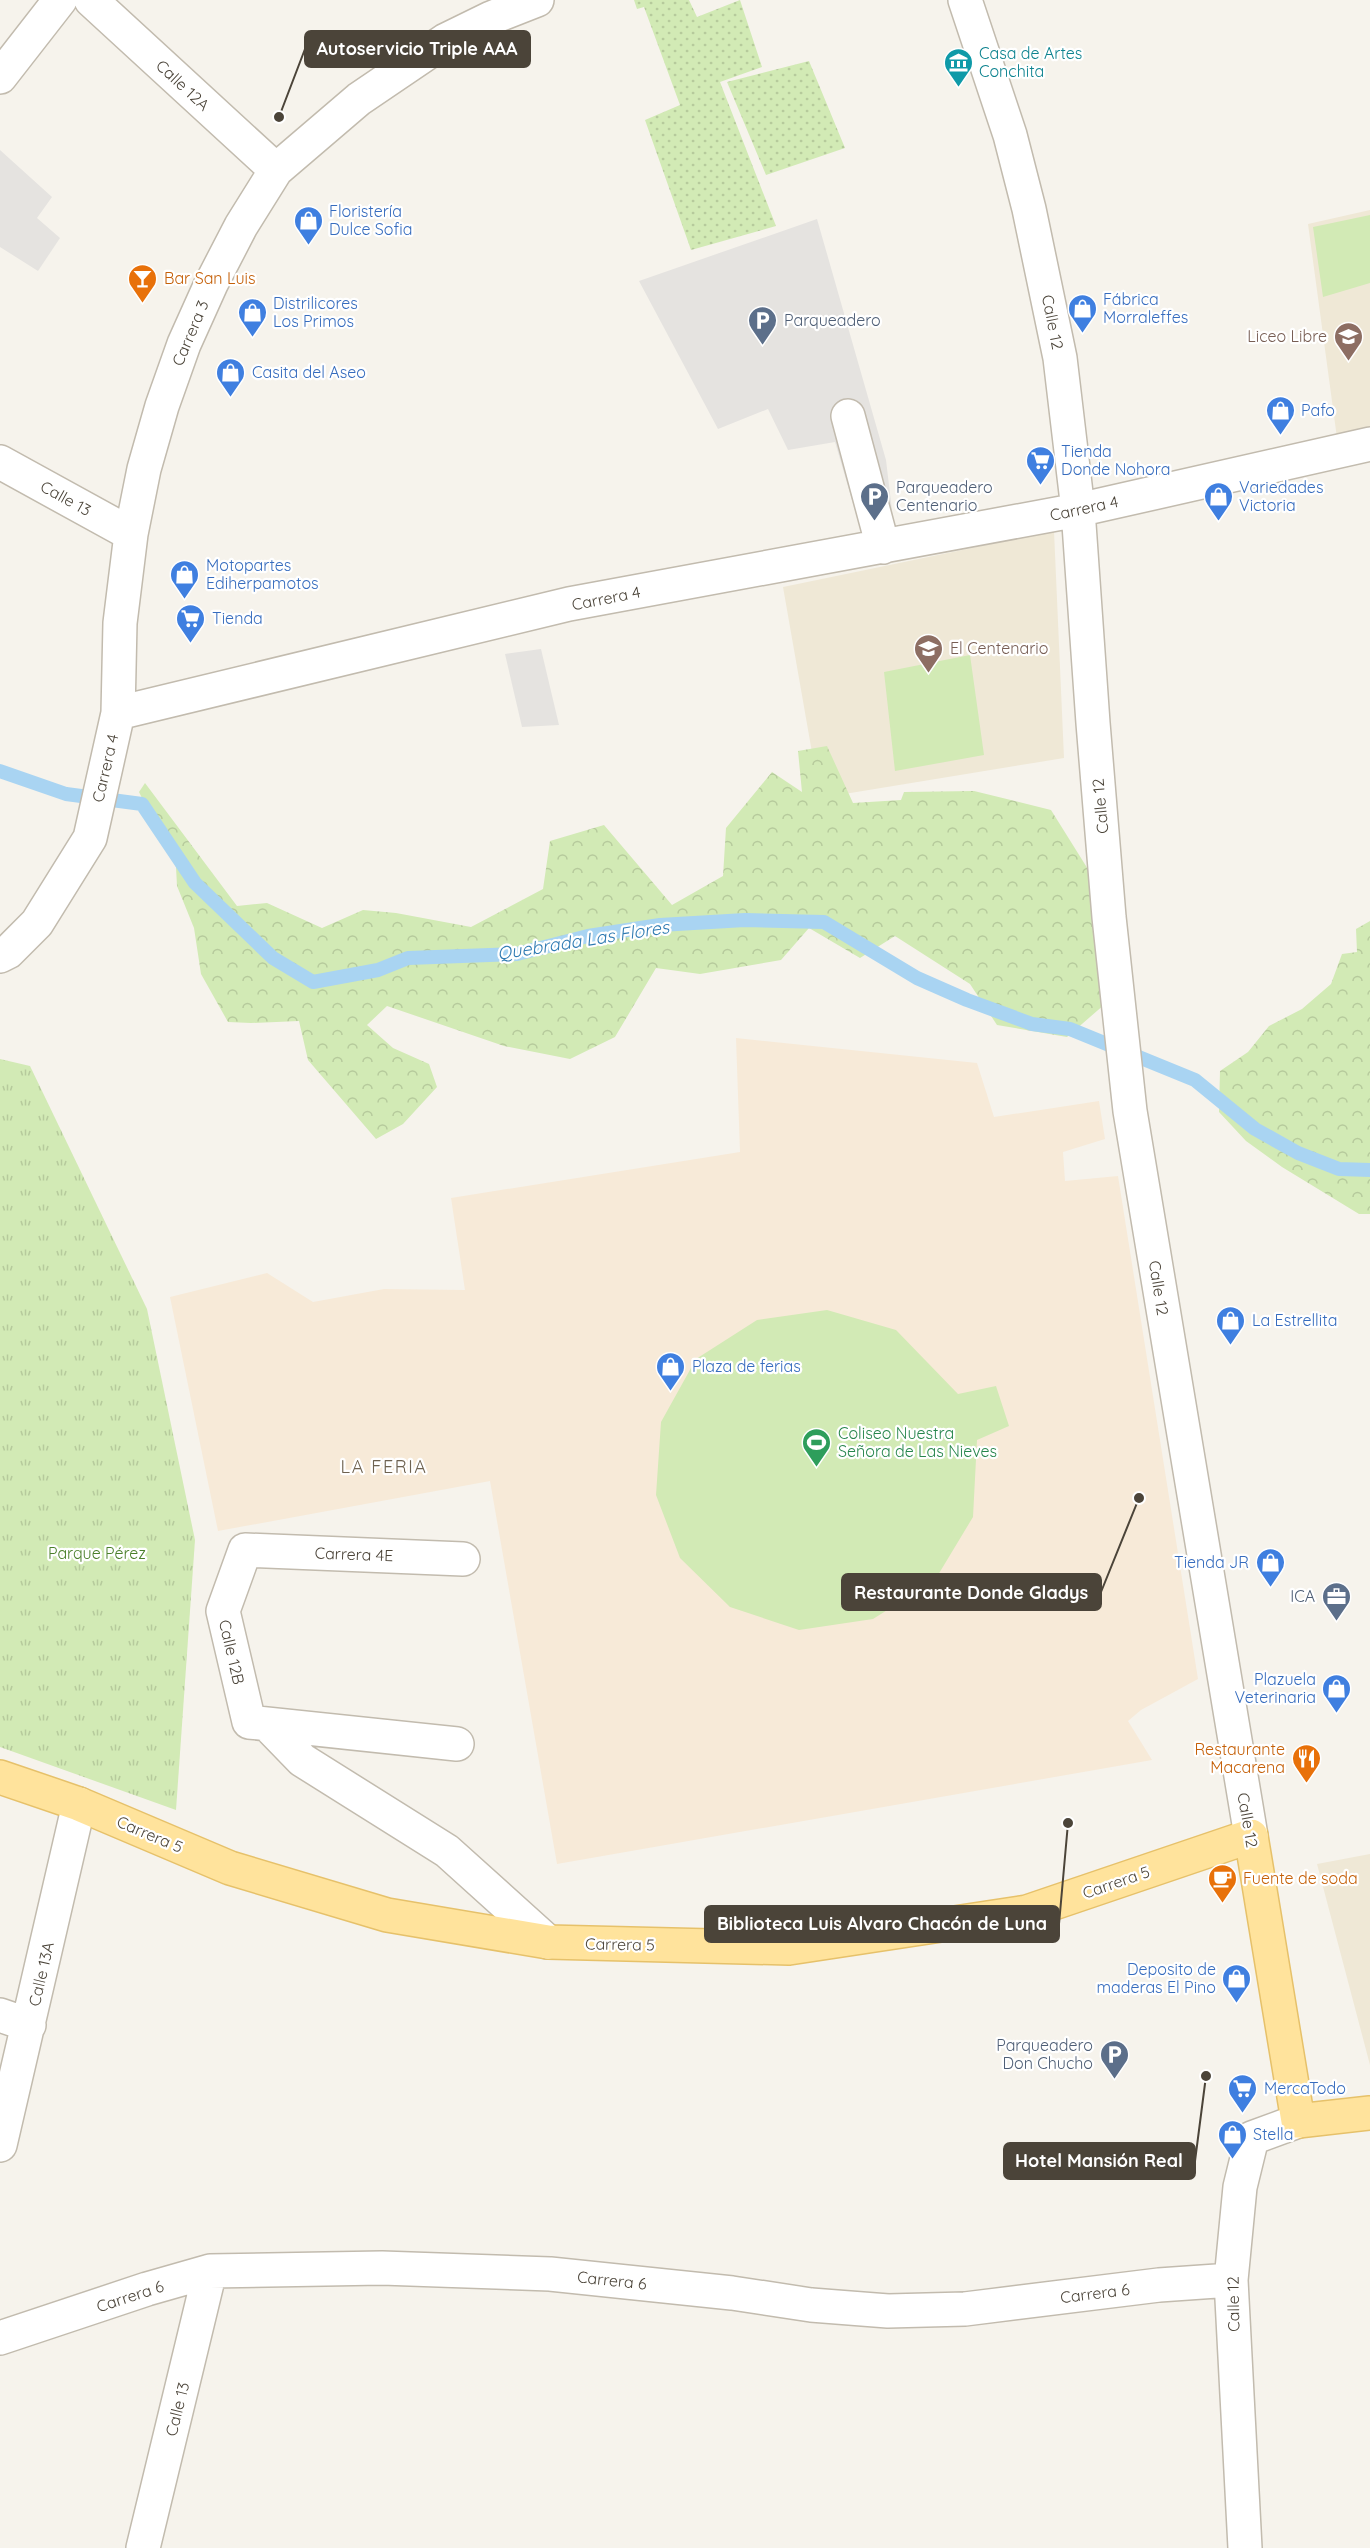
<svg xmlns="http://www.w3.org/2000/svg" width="1370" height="2548" font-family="Quicksand,sans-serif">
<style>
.commercial{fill:#f7ead8}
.education{fill:#efe8d6}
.grass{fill:url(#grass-dots)}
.forest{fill:url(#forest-crowns)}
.park{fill:url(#park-tufts)}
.pitch{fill:#d2eab5}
.parking{fill:#e5e3e0}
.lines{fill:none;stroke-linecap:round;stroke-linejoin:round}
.stream{stroke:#a9d4f2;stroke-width:14}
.minor-casing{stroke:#c2bbae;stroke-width:36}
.major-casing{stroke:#e6c16a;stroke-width:36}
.minor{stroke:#fff;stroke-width:33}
.major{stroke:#ffe39c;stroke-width:33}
.labels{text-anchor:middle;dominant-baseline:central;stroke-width:4.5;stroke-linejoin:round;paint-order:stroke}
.culture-label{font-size:16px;fill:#0d838f;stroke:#fff;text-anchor:start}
.street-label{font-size:16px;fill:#4b4439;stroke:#fff}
.shop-label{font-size:16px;fill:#366cbe;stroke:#fff;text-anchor:start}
.food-label{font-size:16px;fill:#c56008;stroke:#fff;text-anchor:start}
.service-label{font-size:16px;fill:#4e5e75;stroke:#fff;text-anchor:start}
.education-label{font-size:16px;fill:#785e54;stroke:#fff;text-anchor:end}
.leisure-label{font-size:16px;fill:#27864d;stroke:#fff;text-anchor:start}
.park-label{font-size:16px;fill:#4a7f2a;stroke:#fff}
.water-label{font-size:18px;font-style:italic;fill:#2e7ab2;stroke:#fff}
.neighbourhood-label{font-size:18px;letter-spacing:1.5px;fill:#6e6250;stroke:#fff}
.leader{fill:none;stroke:#4b4439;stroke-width:2}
.callout-dot{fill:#4b4439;stroke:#fff;stroke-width:2}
.callout{fill:#4b4439;stroke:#4b4439;stroke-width:2}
.callout-label{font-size:18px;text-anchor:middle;font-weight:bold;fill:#fff}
</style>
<defs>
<pattern id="grass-dots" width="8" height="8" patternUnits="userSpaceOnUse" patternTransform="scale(1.5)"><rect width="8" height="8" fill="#d2eab5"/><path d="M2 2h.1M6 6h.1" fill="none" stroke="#b6ca9c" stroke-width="1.8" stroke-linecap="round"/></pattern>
<pattern id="forest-crowns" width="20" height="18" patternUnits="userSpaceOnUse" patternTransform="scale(1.5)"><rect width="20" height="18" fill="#d2eab5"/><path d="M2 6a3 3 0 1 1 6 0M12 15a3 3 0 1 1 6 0" fill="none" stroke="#b6ca9c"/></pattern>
<pattern id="park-tufts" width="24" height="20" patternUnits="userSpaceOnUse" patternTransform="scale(1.5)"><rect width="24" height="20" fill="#d2eab5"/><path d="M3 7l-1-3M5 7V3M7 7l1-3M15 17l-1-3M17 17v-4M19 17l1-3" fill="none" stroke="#b6ca9c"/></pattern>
</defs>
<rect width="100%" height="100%" fill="#f6f3ec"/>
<!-- commercial -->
<path class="commercial" d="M736,1038L977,1063L994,1117L1099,1101L1105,1139L1063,1152L1065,1181L1118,1176L1198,1679L1141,1710L1128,1721L1152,1760L557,1864L490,1481L218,1531L170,1297L267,1273L313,1302L384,1289L465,1290L451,1198L740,1152Z"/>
<!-- education -->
<path class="education" d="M1370,210V429L1337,438L1308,224Z
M1054,531L1064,758L820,798L783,587Z
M1370,1854V2065L1317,1864Z"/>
<!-- grass -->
<path class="grass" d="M634,0H689L697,17L740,0L762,67L720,82L776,226L691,250L645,120L680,105L644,7L637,9Z
M809,61L845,148L766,175L727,82Z"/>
<!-- forest -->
<path class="forest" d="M827,746L853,803L901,800L904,792L974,791L1051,810L1096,882L1105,1004L1067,1037L997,1025L970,984L895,936L860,958L809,928L781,960L700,974L656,968L615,1037L570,1059L504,1046L387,1006L367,1025L393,1048L429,1064L437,1087L403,1124L376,1139L308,1060L299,1021L251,1023L228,1022L201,974L194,928L177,886L176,867L139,792L145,783L237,906L267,903L322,928L363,910L396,913L471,927L543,889L550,841L604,825L672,905L723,876L726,828L772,772L802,792L798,751Z
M1370,921V1214H1359L1282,1167L1246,1141L1219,1112L1220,1071L1248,1052L1269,1026L1302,1009L1331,984L1342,954L1357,952L1356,929Z"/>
<!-- park -->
<path class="park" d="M0,1059L30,1066L147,1309L195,1540L176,1810L0,1747Z"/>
<!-- pitch -->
<path class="pitch" d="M1370,215V283L1323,297L1313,227Z
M970,655L984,755L895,771L884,672Z
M827,1310L896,1330L958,1394L996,1386L1009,1426L977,1440L973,1517L935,1580L873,1619L799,1630L730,1607L680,1558L656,1495L661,1422L696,1359L757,1320Z"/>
<!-- parking -->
<path class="parking" d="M0,150L52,197L37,218L60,238L38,271L0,247Z
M817,219L886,460L894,527L861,531L835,442L788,450L768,409L718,429L639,281Z
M541,649L559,725L522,727L505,654Z"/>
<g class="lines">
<!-- stream -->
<path class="stream" d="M0,771L66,794L142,804L195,883L273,958L313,982L378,970L408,958L517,954L588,936L660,925L745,920L824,922L917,978L967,1000L1032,1024L1070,1029L1195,1080L1255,1129L1298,1153L1339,1169L1370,1170"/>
<defs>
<path id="minor" d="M91,0L276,170
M965,0L1010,135L1029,209L1060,358L1078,510L1093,723L1109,917L1130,1111L1251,1836
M0,77L60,0
M848,416L883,547
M0,462L131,534
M118,713L569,604L1078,510L1370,444
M0,956L8,952L37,923L90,838L118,713L120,623L131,534L144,469L162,406L184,344L211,284L241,226L276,170L359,99L446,40L491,18L537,0
M269,1726L302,1760L447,1851L548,1942
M457,1744L249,1722L223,1611L245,1550L463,1559
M0,2015L29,2025
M0,2145L79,1804
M0,2338L147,2289L210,2271L382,2268L550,2274L732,2293L811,2305L888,2311L965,2309L1159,2285L1231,2280
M143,2548L210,2271
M1245,2548L1231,2280L1240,2187L1252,2138L1298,2121"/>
<path id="major" d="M0,1777L79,1804L230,1868L387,1915L548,1942L789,1948L1027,1912L1251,1836L1298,2121L1370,2113"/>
</defs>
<!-- minor casing -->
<use href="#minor" class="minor-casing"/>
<!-- major casing -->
<use href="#major" class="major-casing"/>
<!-- minor -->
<use href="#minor" class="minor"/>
<!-- major -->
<use href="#major" class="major"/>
</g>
<!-- icons -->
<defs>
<symbol id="museum-pin" viewBox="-11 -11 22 30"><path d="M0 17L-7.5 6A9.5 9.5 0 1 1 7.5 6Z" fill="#0f9aa8" stroke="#fff"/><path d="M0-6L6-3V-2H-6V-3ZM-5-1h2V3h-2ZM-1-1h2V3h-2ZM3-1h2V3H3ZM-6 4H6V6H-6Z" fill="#fff"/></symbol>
<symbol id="shop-pin" viewBox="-11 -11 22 30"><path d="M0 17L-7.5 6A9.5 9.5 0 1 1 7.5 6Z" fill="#3f7fe0" stroke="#fff"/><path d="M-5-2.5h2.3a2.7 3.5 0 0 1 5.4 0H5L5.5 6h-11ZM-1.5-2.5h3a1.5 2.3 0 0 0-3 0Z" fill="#fff"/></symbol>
<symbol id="bar-pin" viewBox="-11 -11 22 30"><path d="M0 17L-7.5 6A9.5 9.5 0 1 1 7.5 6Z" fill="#e8710a" stroke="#fff"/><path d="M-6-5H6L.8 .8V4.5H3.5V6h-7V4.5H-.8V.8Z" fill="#fff"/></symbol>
<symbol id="parking-pin" viewBox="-11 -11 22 30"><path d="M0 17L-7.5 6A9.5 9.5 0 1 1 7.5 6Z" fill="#5c6f8a" stroke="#fff"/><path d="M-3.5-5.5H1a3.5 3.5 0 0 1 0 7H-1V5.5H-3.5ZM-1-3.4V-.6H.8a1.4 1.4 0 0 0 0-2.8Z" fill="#fff"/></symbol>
<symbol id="school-pin" viewBox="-11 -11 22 30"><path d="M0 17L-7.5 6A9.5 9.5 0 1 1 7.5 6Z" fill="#8d6e63" stroke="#fff"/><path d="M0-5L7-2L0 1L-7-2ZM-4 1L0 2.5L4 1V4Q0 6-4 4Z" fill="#fff"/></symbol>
<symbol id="supermarket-pin" viewBox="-11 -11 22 30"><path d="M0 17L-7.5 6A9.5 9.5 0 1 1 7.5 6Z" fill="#3f7fe0" stroke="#fff"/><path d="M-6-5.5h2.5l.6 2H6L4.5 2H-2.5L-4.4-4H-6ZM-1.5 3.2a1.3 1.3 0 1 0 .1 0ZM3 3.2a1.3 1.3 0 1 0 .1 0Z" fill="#fff"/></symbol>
<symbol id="stadium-pin" viewBox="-11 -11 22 30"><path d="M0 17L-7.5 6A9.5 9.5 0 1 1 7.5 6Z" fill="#2e9e5b" stroke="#fff"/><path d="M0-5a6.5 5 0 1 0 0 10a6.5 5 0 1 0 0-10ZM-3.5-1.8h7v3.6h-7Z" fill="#fff"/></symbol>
<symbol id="office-pin" viewBox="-11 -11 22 30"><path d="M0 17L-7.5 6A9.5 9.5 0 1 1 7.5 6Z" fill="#5c6f8a" stroke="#fff"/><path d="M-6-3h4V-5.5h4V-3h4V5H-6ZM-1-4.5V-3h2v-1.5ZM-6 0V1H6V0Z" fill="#fff"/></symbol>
<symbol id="restaurant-pin" viewBox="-11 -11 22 30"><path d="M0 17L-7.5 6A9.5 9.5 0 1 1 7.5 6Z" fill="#e8710a" stroke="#fff"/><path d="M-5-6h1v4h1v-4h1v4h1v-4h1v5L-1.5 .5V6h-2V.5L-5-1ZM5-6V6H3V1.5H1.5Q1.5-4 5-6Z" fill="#fff"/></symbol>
<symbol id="cafe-pin" viewBox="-11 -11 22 30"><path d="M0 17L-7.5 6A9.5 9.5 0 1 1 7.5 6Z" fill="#e8710a" stroke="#fff"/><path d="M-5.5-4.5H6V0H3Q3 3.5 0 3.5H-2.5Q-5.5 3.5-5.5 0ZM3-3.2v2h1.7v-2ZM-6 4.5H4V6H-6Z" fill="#fff"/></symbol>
</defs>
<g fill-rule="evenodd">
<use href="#museum-pin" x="942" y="46" width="33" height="45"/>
<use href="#shop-pin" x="292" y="204" width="33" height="45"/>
<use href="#bar-pin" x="126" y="262" width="33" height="45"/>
<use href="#shop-pin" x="1066" y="292" width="33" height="45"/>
<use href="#shop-pin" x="236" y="296" width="33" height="45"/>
<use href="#parking-pin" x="746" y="304" width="33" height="45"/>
<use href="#school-pin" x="1332" y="320" width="33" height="45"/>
<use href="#shop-pin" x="214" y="356" width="33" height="45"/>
<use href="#shop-pin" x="1264" y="394" width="33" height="45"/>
<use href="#supermarket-pin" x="1024" y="444" width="33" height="45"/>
<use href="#parking-pin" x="858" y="480" width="33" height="45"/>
<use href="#shop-pin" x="1202" y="480" width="33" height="45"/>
<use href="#shop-pin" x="168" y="558" width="33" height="45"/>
<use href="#supermarket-pin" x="174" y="602" width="33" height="45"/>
<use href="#school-pin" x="912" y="632" width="33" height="45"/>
<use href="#shop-pin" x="1214" y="1304" width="33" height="45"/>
<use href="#shop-pin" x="654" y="1350" width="33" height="45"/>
<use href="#stadium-pin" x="800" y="1426" width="33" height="45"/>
<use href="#shop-pin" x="1254" y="1546" width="33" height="45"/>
<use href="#office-pin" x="1320" y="1580" width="33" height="45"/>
<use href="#shop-pin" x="1320" y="1672" width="33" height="45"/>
<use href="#restaurant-pin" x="1290" y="1742" width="33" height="45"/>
<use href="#cafe-pin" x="1206" y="1862" width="33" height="45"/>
<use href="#shop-pin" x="1220" y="1962" width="33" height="45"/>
<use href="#parking-pin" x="1098" y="2038" width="33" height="45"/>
<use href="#supermarket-pin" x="1226" y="2072" width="33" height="45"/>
<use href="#shop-pin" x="1216" y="2118" width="33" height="45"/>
</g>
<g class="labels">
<!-- culture labels -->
<g class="culture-label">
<text x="979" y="53">Casa de Artes<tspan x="979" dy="18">Conchita</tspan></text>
</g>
<!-- street labels -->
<g class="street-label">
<text transform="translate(183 85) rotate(43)">Calle 12A</text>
<text transform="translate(1053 322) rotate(79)">Calle 12</text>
<text transform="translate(190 333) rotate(-67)">Carrera 3</text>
<text transform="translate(66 498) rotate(29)">Calle 13</text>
<text transform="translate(1084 508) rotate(-12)">Carrera 4</text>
<text transform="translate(606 598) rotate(-11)">Carrera 4</text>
<text transform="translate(105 768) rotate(-77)">Carrera 4</text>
<text transform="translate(1100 806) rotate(-95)">Calle 12</text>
<text transform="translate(1159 1288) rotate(81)">Calle 12</text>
<text transform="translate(354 1554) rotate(2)">Carrera 4E</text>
<text transform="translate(232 1652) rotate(77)">Calle 12B</text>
<text transform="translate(1248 1820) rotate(80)">Calle 12</text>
<text transform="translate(150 1834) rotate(23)">Carrera 5</text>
<text transform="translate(1116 1882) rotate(-19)">Carrera 5</text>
<text transform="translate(620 1944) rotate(1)">Carrera 5</text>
<text transform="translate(41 1974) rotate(-77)">Calle 13A</text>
<text transform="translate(612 2280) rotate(6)">Carrera 6</text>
<text transform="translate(1095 2293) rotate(-7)">Carrera 6</text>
<text transform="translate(130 2296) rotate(-18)">Carrera 6</text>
<text transform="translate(1233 2304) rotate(-91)">Calle 12</text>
<text transform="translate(177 2409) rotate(-76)">Calle 13</text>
</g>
<!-- shop labels -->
<g class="shop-label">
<text x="329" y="211">Floristería<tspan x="329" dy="18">Dulce Sofia</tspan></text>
<text x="1103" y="299">Fábrica<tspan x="1103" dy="18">Morraleffes</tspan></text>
<text x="273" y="303">Distrilicores<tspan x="273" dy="18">Los Primos</tspan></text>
<text x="252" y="372">Casita del Aseo</text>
<text x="1301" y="410">Pafo</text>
<text x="1061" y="451">Tienda<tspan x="1061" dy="18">Donde Nohora</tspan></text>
<text x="1239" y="487">Variedades<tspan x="1239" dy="18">Victoria</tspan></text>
<text x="206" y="565">Motopartes<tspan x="206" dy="18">Ediherpamotos</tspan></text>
<text x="212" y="618">Tienda</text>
<text x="1252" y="1320">La Estrellita</text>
<text x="692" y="1366">Plaza de ferias</text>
<text x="1249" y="1562" text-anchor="end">Tienda JR</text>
<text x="1316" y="1679" text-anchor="end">Plazuela<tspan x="1316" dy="18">Veterinaria</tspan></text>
<text x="1216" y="1969" text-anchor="end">Deposito de<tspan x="1216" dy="18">maderas El Pino</tspan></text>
<text x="1264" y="2088">MercaTodo</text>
<text x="1253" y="2134">Stella</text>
</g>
<!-- food labels -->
<g class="food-label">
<text x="164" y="278">Bar San Luis</text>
<text x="1285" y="1749" text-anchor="end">Restaurante<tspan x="1285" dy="18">Macarena</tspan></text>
<text x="1243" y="1878">Fuente de soda</text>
</g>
<!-- service labels -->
<g class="service-label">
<text x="784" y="320">Parqueadero</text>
<text x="896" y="487">Parqueadero<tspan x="896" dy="18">Centenario</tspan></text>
<text x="1315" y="1596" text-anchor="end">ICA</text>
<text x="1093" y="2045" text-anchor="end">Parqueadero<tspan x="1093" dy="18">Don Chucho</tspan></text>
</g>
<!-- education labels -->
<g class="education-label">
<text x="1327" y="336">Liceo Libre</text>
<text x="950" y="648" text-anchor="start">El Centenario</text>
</g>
<!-- leisure labels -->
<g class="leisure-label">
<text x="838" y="1433">Coliseo Nuestra<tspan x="838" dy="18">Señora de Las Nieves</tspan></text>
</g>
<!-- park labels -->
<g class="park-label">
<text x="97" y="1553">Parque Pérez</text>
</g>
<!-- water labels -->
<g class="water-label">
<text transform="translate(583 940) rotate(-9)">Quebrada Las Flores</text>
</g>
<!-- neighbourhood labels -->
<g class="neighbourhood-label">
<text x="384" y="1466">LA FERIA</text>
</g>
</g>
<!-- callouts -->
<path class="leader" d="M279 117L305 49M1139 1498L1101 1592M1068 1823L1059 1924M1206 2076L1195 2161"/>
<g class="callout-dot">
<circle cx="279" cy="117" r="6"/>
<circle cx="1139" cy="1498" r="6"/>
<circle cx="1068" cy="1823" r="6"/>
<circle cx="1206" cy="2076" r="6"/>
</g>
<g class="callout">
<rect x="305" y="31" width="225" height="36" rx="6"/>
<rect x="842" y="1574" width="259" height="36" rx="6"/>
<rect x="705" y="1906" width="354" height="36" rx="6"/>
<rect x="1004" y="2143" width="191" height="36" rx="6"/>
</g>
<g class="callout-label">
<text x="417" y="55">Autoservicio Triple AAA</text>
<text x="971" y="1599">Restaurante Donde Gladys</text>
<text x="882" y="1930">Biblioteca Luis Alvaro Chacón de Luna</text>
<text x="1099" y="2167">Hotel Mansión Real</text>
</g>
</svg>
